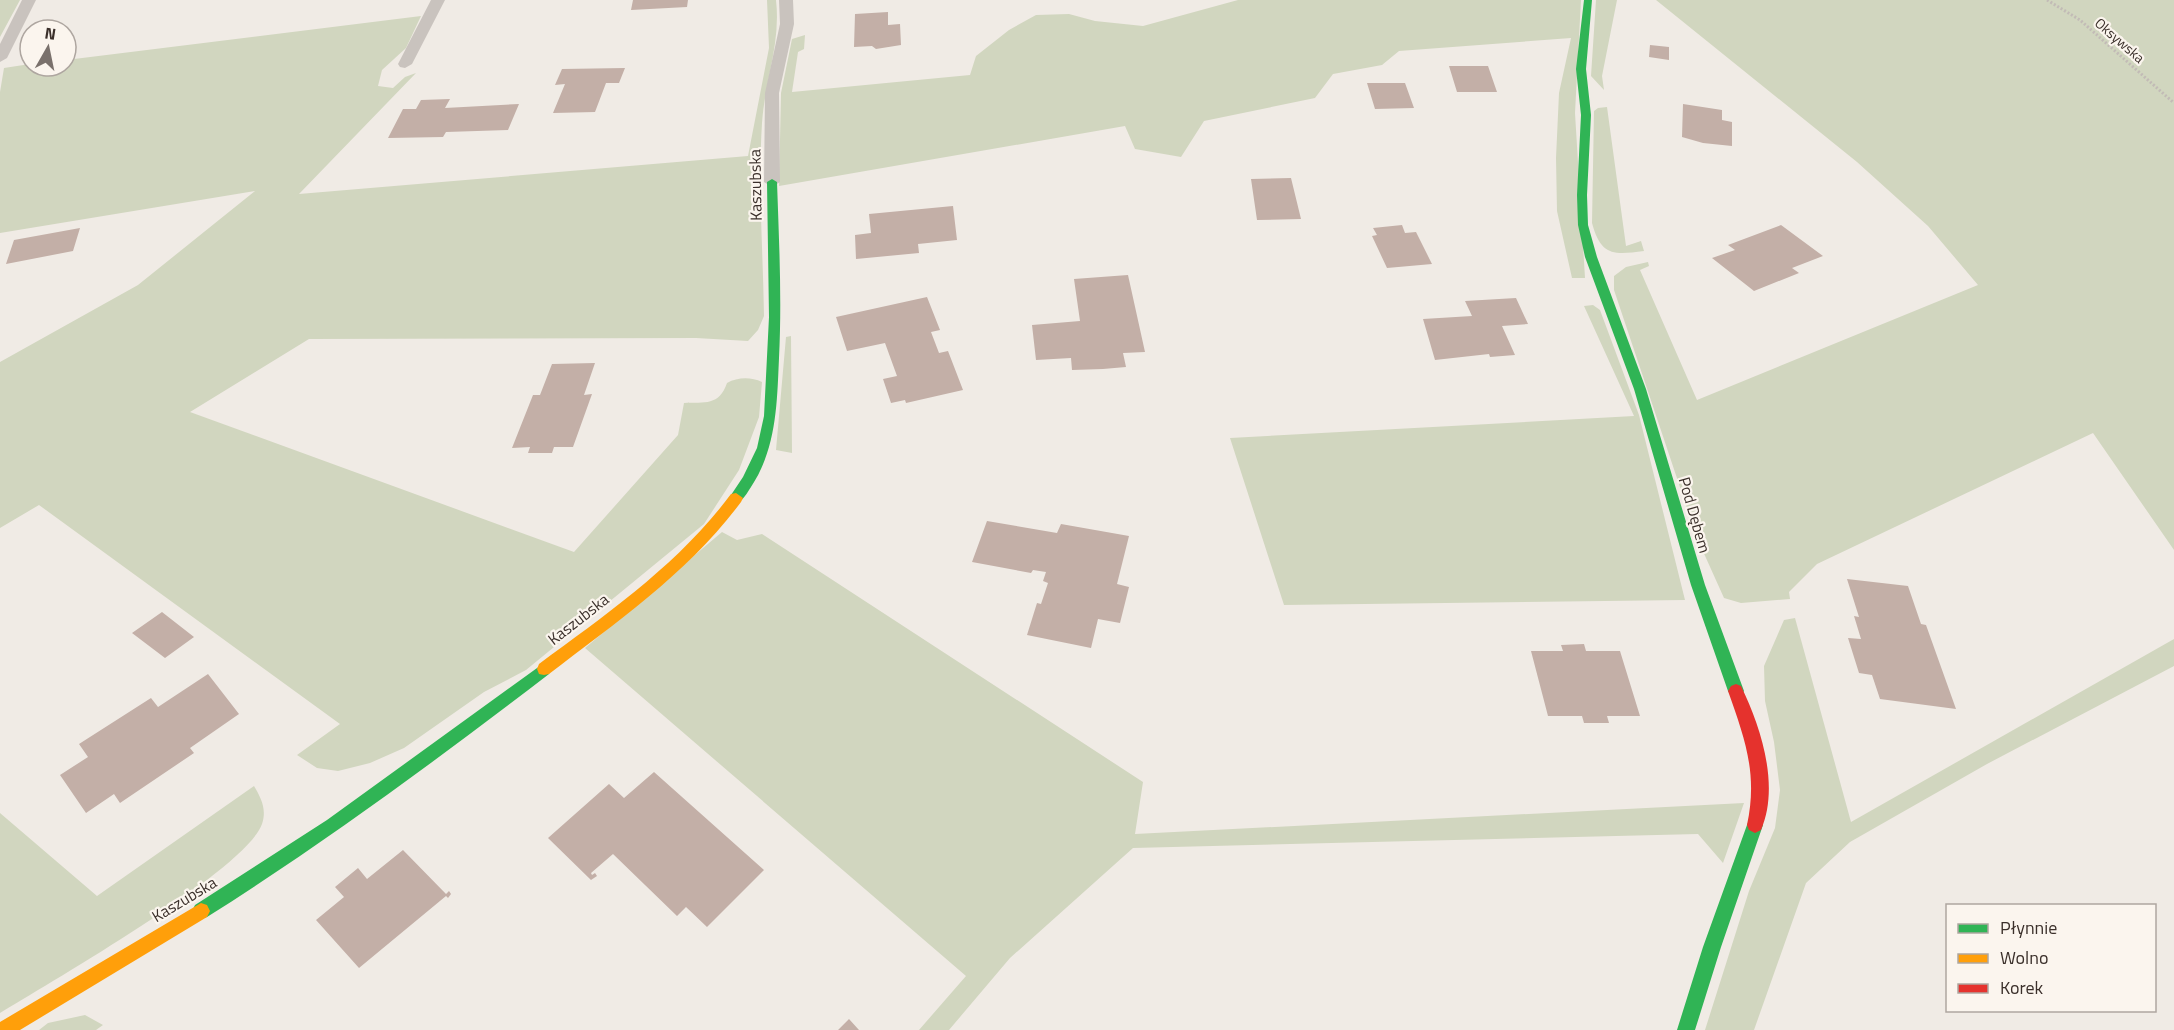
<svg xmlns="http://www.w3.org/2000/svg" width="2174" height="1030" font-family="'Titillium Web',sans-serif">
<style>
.green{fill:#d1d6bf}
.building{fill:#c3afa7}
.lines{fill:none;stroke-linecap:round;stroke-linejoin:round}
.path{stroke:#c2bbb6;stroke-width:3;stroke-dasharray:2 2;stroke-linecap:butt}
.lane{fill:#c9c3be;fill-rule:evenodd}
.fast{fill:#30b455;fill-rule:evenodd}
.slow{fill:#ff9f0a;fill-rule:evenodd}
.jam{fill:#e5322d;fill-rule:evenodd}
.labels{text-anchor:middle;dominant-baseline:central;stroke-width:4.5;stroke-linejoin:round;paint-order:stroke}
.far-street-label{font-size:14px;fill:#3b302b;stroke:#fbf5ee}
.street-label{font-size:16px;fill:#3b302b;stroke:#fbf5ee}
</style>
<rect width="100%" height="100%" fill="#f0ebe5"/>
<!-- green -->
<path class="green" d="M0,0H20L0,37Z
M767,0H776C781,43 765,80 762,123C758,186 763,252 764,316L758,330L748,341L696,338L309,339L190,412L574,552L678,435L684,403C705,402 719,406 727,383C738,377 751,377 762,382L759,417L739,470L704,524L526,670L484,692L404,748L370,763L338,771L317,768L297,755L340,724L39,505L0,528V362L138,285L255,191L0,233V92L4,68L30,64L66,66V60L421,16L406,48L382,70L378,86L393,88L405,77L416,73L299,194L748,156L769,48Z
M1238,0H1581L1575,113L1585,278H1572L1557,211L1556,158L1559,93L1571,38L1399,51L1382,65L1333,74L1315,98L1204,121L1181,157L1135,149L1125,126L779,186L781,93L792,39L805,35L804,49L798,52L792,92L970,75L976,56L1009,30L1036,15L1069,14L1095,21L1143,26Z
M1596,0H1617L1602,76L1604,90L1591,76Z
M1656,0H2174V550L2093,433L1817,564L1789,592L1790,599L1741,603L1724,598L1697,538L1614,290V276L1626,267L1648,262L1649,266L1640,270L1697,400L1978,285L1928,226L1857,162Z
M1607,107L1626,246L1641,241L1644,251C1613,255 1601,256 1592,223L1594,111L1598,108Z
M1593,305L1600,310L1639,415L1685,600L1284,605L1230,438L1634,416L1584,306Z
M791,336L792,453L776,450L786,337Z
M722,532L737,540L762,534L1143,782L1135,834L1744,803L1723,863L1698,834L1133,848L1010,958L949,1030H919L966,976L585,648Z
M1795,618L1851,822L2174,639V666L1987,764L1850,842L1806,883L1754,1030H1705L1749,891L1775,828L1780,790L1774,742L1765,701L1764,666L1784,620Z
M254,786C261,798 267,809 262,824C246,870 49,983 0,1013V813L97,896Z
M85,1015L103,1025L96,1030H39L48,1023Z"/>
<!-- building -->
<path class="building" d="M633,0H688L687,7L631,10Z
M888,12V25L900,24L901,45L876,49L872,46L854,47L855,14Z
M1650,45L1669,47V60L1649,57Z
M1449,66H1488L1497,92H1457Z
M625,68L619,83H606L595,112L553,113L565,84L555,85L562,69Z
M1367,83H1405L1414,108L1375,109Z
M450,99L445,108L519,104L508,130L446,132L443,137L388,138L403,109H416L421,100Z
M1683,104L1722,110V120L1732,122V146L1703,143L1682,137Z
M1291,178L1301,219L1257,220L1251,179Z
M953,206L957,240L918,244L919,253L856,259L855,235L871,233L869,214Z
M1402,225L1405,233L1416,232L1432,264L1387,268L1372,236L1377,235L1373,228Z
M1781,225L1823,256L1792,268L1799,273L1754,291L1712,258L1735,250L1728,245Z
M80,228L73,251L6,264L14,240Z
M1128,275L1145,352L1123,353L1126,367L1103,369L1072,370L1071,358L1036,360L1032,325L1080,321L1074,279Z
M927,297L940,330L931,332L939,353L948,351L963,390L906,403L905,400L891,403L883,379L897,376L885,343L847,351L836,317Z
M1516,298L1528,324L1502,326L1515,355L1490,357L1489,354L1435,360L1423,319L1472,316L1465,301Z
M595,363L584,395L592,394L573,447H554L552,453H528L530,447L512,448L533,395H540L552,364Z
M987,521L1057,533L1061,524L1129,536L1117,584L1129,587L1120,623L1098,619L1091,648L1027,635L1037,603L1041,604L1048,583L1043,581L1046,572L1033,570L1031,573L972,562Z
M1847,579L1908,586L1921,624L1926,625L1956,709L1880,699L1872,675L1859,673L1848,638L1861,639L1854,616L1859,617Z
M162,612L194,637L165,658L132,633Z
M1584,644L1586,651H1620L1640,716H1607L1609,723H1584L1582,716H1548L1531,651H1563L1561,645Z
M208,674L239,714L190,748L194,753L120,803L114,794L86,813L60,775L88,757L79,744L151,698L158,707Z
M654,772L764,870L707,927L686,907L677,916L613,854L591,873L592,875L595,873L597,876L591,880L548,838L609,784L624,798Z
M403,850L446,894L449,891L451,894L448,898L446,896L359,968L316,920L344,897L335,887L358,868L367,879Z
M849,1019L859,1030H838Z"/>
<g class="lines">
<!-- path -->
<path class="path" d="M2047,0L2080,20L2174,103"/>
<!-- lane -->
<path class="lane" d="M22,0H36L7,58L0,62V44Z
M431,0H445L412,64L405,68L400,67L398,64Z
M779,0H793L794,24L779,93L780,182L772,187L764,182L765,93L780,24Z"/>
<!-- fast -->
<path class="fast" d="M1584,0H1592L1586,69L1591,115L1587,195L1588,225L1597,257L1646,389L1705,585L1744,691L1741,696L1736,698L1731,696L1728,691L1691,585L1634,389L1585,257L1578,225L1577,195L1581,115L1576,69Z
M772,179L777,182C779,241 782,299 779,358C777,402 777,448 751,487C747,493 743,501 736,503L729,498L743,477L757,448L764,416L769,317L767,182Z
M544,663L549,664L551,669L549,674C438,759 326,842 207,917L201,919L195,917L192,911L195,905L327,820Z
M1755,817L1761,820L1763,825L1721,947L1695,1030H1677L1703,947L1747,825L1749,820Z"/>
<!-- slow -->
<path class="slow" d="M736,493L743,498L741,502C689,572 618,621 549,674L544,675L539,674L537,669L539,664C608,613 679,564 731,494Z
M201,903L207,905L210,911L207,917L20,1030H0V1022Z"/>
<!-- jam -->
<path class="jam" d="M1736,684L1741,686C1761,727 1780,786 1761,830L1755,833L1749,830L1747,825C1758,774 1745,739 1728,691L1731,686Z"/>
</g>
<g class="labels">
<!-- far-street labels -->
<g class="far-street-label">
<text transform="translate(2120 40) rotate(41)">Oksywska</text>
</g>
<!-- street labels -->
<g class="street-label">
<text transform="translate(755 185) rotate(-91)">Kaszubska</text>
<text transform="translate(1695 515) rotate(74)">Pod Dębem</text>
<text transform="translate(578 619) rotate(-38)">Kaszubska</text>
<text transform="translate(184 899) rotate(-31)">Kaszubska</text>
</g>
</g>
<!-- legend -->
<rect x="1946" y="904" width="210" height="108" fill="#fbf5ee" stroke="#aea6a0" stroke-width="1.5"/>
<rect x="1958" y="924" width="30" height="9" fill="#30b455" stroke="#aea6a0" stroke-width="1.5"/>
<text x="2000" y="934" font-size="18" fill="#3b302b">Płynnie</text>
<rect x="1958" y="954" width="30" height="9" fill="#ff9f0a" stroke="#aea6a0" stroke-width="1.5"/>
<text x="2000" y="964" font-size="18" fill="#3b302b">Wolno</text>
<rect x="1958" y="984" width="30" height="9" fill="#e5322d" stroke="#aea6a0" stroke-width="1.5"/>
<text x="2000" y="994" font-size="18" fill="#3b302b">Korek</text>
<!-- north arrow -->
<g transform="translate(48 48) rotate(9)"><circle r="28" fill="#fbf5ee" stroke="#aea6a0" stroke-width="1.5"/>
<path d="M0-4.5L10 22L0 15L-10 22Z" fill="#7a716c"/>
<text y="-9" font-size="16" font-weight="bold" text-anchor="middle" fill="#3b302b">N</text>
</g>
</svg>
